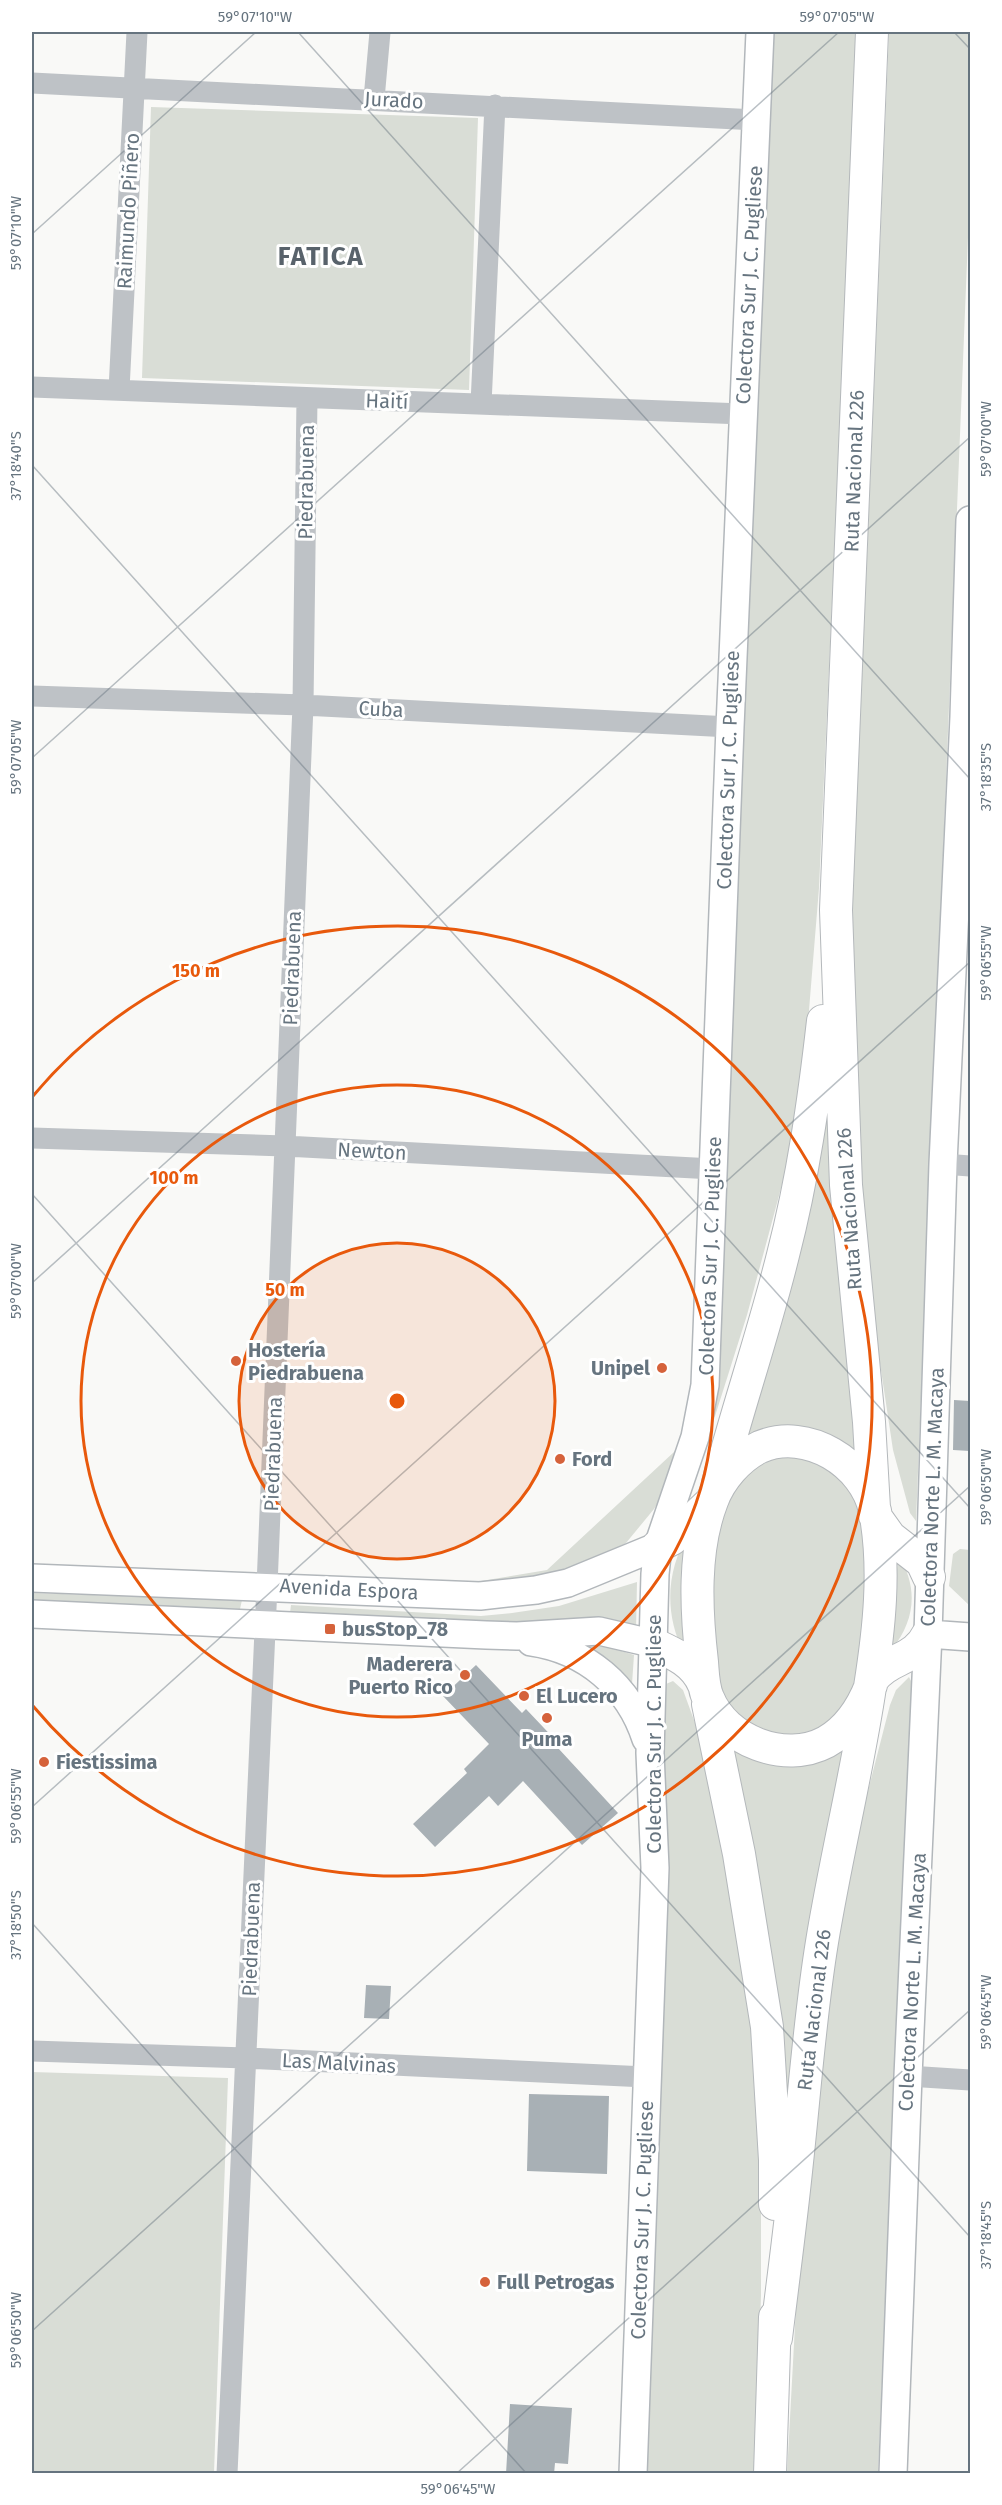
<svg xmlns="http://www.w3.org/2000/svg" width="1002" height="2505" font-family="'Fira Sans',sans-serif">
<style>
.green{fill:#d9ddd6}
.building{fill:#a8b0b5}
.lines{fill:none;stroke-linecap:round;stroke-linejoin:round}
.major-casing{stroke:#b2b7bb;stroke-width:30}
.highway-casing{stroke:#b4b8bb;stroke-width:34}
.minor{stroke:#bec2c6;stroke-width:21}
.major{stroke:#fff;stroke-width:27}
.highway{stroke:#fff;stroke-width:32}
.ticks{fill:none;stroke:#66747f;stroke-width:1.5;stroke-opacity:0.45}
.ring{fill:none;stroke:#e8590c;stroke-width:3}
.poi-dot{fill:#d5623b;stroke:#fff;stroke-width:2}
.labels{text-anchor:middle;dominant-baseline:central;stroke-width:6;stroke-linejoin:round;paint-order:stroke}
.street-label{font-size:20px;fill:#66747f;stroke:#fff}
.poi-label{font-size:20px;font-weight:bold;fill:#66747f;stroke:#fff;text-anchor:start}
.district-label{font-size:26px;font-weight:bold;letter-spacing:1.5px;fill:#58626b;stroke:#fff}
.centre{fill:#e8590c;stroke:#fff;stroke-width:3}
.ring-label{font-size:18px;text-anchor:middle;font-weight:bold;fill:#e8590c;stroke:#fff;stroke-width:6;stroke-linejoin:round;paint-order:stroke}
.neatline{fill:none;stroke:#66747f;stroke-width:2}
.ticks-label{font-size:15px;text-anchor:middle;fill:#66747f}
</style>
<rect width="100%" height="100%" fill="#f9f9f7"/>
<!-- green -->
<path class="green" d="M768,32H858L819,888L806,1047L784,1177L747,1315L710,1432Z
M889,32H970V188L916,1521L910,1513L893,1450L878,1350L867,1246L860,1154L852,914Z
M151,107L478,118L469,390L142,378Z
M824,1074L863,1457L736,1444Z
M681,1441L669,1484L654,1509L626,1543L594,1561L549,1573L511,1582H475L547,1570L674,1452Z
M790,1456L826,1464L856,1494L867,1546L862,1664L844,1712L819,1732L786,1737L753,1730L722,1699L715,1670L711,1586L720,1524L728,1494L740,1478L770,1459Z
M689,1533L684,1653C664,1614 666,1570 689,1533Z
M960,1549L970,1550V1606L949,1586L953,1554Z
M898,1555C919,1587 915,1621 892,1649Z
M637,1582L636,1631L521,1623L290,1613L291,1605L481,1616L512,1613L559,1606Z
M32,1593L242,1600L240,1609L32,1601Z
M578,1645L609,1647L634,1655L632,1684L606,1661Z
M909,1677L913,1685L878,2473L787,2474L797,2288L816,2063L850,1861L890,1705L896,1690Z
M673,1681L683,1690L702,1742L721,1824L755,2030L761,2139V2295L755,2473L639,2474L662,1698L666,1684Z
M728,1747C769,1770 803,1776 844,1749L784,2159Z
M32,2072L228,2078L214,2473H32Z"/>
<!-- building -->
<path class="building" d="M954,1400L970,1401V1451L953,1450Z
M476,1665L522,1713L526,1709L561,1746L558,1748L618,1813L582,1845L523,1781L498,1806L489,1796L435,1847L413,1824L467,1773L464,1769L489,1744L443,1696Z
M366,1985L391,1986L389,2019L364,2018Z
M529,2094L609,2096L607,2174L527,2171Z
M510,2404L572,2408L568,2464L555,2463L554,2474H506Z"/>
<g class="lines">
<defs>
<path id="major" d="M32,1578L480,1596L536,1590L568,1583L658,1546
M32,1614L486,1635L517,1636L599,1631L651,1643
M928,1634L970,1637
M531,1642C586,1650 629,1686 646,1739
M633,2474L655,1868L650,1753L655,1574L658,1546L695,1437L705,1385L730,727L760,32
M893,2474L908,2076L928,1634L943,1164L964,717L970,520"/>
<path id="highway" d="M872,32L836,910L846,1185L869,1422L874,1508
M718,1483C738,1407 764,1332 783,1255C803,1178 814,1100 823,1021
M875,1516L890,1537L922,1562L929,1577
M658,1546L672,1539L711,1502
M651,1643C673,1653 695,1662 704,1685
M872,1680C889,1657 915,1661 928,1634
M708,1704L739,1854L767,2027L775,2160V2204
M776,2338C783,2280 791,2221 797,2162C805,2088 810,2015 822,1942C836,1856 857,1773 870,1687C879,1630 886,1569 875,1511C865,1463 807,1427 760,1447C739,1457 720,1479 712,1501C693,1550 696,1610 702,1662C703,1674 703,1687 708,1698C725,1741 785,1764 826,1742C849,1729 862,1708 871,1685
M770,2474L775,2317"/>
</defs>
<!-- major casing -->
<use href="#major" class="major-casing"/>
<!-- highway casing -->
<use href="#highway" class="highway-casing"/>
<!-- minor -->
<path class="minor" d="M32,83L756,120
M374,99L380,32
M32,387L743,414
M119,390L137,32
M481,404L495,105
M32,696L303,705L730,727
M32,1138L285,1146L713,1169
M943,1164L970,1166
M32,2051L246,2058L646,2077
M908,2076L970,2080
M227,2474L267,1586L303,705L307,398"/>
<!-- major -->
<use href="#major" class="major"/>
<!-- highway -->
<use href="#highway" class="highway"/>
</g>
<!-- ticks -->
<path class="ticks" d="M298,32L970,779M954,32L970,49M32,234L256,32M32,465L970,1508M32,758L839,32M32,1194L970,2237M32,1283L970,437M32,1807L970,962M32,1923L527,2474M32,2331L970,1486M456,2474L970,2010"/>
<!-- distance rings -->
<circle cx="397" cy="1401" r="158" fill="#e8590c" fill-opacity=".12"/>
<g class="ring">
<circle cx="397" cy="1401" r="158"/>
<circle cx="397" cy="1401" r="316"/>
<path d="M33 1096A475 475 0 1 1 33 1706"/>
</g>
<!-- markers -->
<g class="poi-dot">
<circle cx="236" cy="1361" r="6"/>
<circle cx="662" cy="1368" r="6"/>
<circle cx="560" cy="1459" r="6"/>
<rect x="324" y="1623" width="12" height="12" rx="3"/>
<circle cx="465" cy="1675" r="6"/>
<circle cx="524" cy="1696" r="6"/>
<circle cx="547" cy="1718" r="6"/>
<circle cx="44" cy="1762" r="6"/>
<circle cx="485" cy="2282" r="6"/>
</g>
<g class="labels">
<!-- street labels -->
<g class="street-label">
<text transform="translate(394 100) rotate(3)">Jurado</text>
<text transform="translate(128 211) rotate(-87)">Raimundo Piñero</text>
<text transform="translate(749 285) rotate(-87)">Colectora Sur J. C. Pugliese</text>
<text transform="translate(387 401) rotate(2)">Haití</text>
<text transform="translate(854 471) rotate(-88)">Ruta Nacional 226</text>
<text transform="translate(306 482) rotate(-89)">Piedrabuena</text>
<text transform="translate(381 709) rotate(3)">Cuba</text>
<text transform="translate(728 770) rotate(-88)">Colectora Sur J. C. Pugliese</text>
<text transform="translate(292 968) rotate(-88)">Piedrabuena</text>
<text transform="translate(372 1151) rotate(3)">Newton</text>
<text transform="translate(849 1209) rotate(-94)">Ruta Nacional 226</text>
<text transform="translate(710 1256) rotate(-88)">Colectora Sur J. C. Pugliese</text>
<text transform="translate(273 1454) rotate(-88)">Piedrabuena</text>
<text transform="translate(932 1497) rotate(-88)">Colectora Norte L. M. Macaya</text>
<text transform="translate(349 1589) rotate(3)">Avenida Espora</text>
<text transform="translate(654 1734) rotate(-90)">Colectora Sur J. C. Pugliese</text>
<text transform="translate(251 1939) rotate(-88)">Piedrabuena</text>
<text transform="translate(912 1982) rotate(-87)">Colectora Norte L. M. Macaya</text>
<text transform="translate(814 2010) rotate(-83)">Ruta Nacional 226</text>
<text transform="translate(339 2063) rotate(3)">Las Malvinas</text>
<text transform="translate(642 2220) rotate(-88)">Colectora Sur J. C. Pugliese</text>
</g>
<!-- poi labels -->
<g class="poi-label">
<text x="248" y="1350">Hostería<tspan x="248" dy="23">Piedrabuena</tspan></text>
<text x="650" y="1368" text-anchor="end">Unipel</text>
<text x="572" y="1459">Ford</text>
<text x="342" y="1629">busStop_78</text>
<text x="453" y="1664" text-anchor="end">Maderera<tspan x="453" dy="23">Puerto Rico</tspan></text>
<text x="536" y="1696">El Lucero</text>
<text x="547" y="1739" text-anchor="middle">Puma</text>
<text x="56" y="1762">Fiestissima</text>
<text x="497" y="2282">Full Petrogas</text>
</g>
<!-- district labels -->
<g class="district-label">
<text x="321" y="256">FATICA</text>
</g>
</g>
<circle cx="397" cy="1401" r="9" class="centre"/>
<g class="ring-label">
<text x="196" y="977">150 m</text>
<text x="174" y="1184">100 m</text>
<text x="285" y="1296">50 m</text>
</g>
<!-- border -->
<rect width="1002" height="2505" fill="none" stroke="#ffffff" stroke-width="66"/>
<rect x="33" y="33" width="936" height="2439" class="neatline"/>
<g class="ticks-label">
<text x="255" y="22">59°07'10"W</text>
<text x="837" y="22">59°07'05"W</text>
<text transform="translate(16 233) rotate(-90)" y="5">59°07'10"W</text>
<text transform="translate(986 439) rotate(-90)" y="5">59°07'00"W</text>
<text transform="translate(16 466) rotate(-90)" y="5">37°18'40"S</text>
<text transform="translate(16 757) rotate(-90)" y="5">59°07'05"W</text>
<text transform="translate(986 777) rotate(-90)" y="5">37°18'35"S</text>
<text transform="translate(986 963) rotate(-90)" y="5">59°06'55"W</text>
<text transform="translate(16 1281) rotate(-90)" y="5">59°07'00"W</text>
<text transform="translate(986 1487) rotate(-90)" y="5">59°06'50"W</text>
<text transform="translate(16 1806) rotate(-90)" y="5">59°06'55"W</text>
<text transform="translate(16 1925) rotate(-90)" y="5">37°18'50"S</text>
<text transform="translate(986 2012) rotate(-90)" y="5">59°06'45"W</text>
<text transform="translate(986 2235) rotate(-90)" y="5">37°18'45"S</text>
<text transform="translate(16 2330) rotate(-90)" y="5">59°06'50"W</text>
<text x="458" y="2494">59°06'45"W</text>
</g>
</svg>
